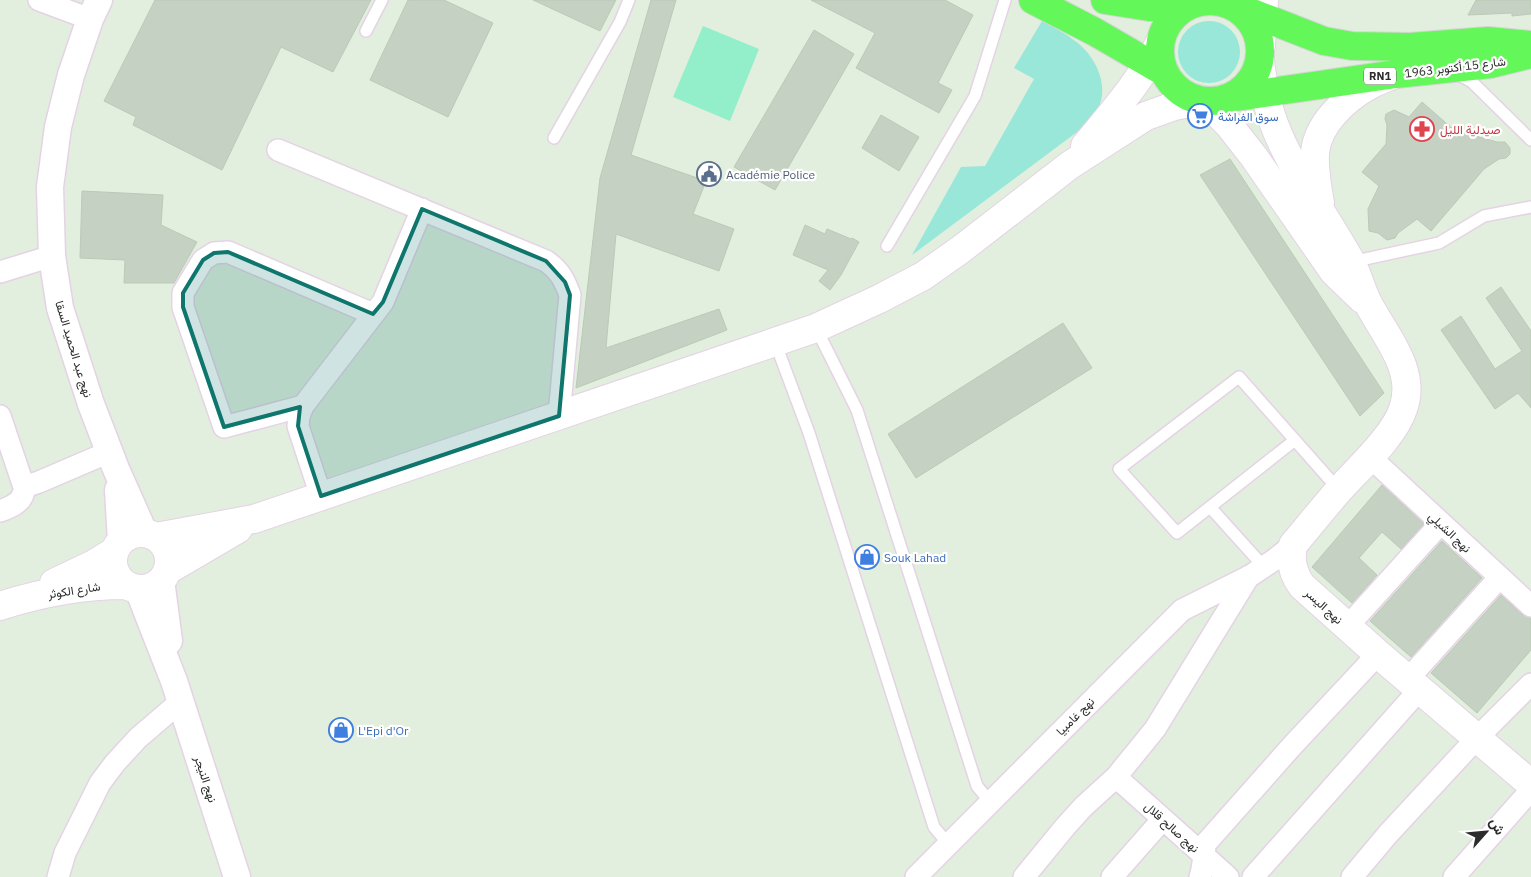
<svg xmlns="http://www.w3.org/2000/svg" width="1531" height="877" font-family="'IBM Plex Sans',Vazirmatn,sans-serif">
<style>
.green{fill:#98e7d9}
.pitch{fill:#93efc9}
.building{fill:#c5d1c3;stroke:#bbcab7}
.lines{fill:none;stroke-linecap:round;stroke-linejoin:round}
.service-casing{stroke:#e5d3e5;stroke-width:14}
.minor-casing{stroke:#e5d3e5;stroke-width:24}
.tertiary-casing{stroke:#e5d3e5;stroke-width:29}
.secondary-casing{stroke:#e5d3e5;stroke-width:30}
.primary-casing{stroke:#d5d5d5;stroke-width:30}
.service{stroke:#fff;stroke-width:11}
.minor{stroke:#fff;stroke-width:21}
.tertiary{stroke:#fff;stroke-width:26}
.secondary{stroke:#fff;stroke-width:28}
.primary{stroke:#64f759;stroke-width:28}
.marked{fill:#0f766e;fill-opacity:0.2;stroke:#0f766e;stroke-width:4;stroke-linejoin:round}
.labels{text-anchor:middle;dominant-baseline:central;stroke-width:4.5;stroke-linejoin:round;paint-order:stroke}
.shield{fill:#fff;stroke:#6b6b6b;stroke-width:1}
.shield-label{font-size:11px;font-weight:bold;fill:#2c2c2c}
.street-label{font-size:12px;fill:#2c2c2c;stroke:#fff}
.shop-label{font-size:12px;fill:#366cbe;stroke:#fff;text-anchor:start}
.health-label{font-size:12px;fill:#be3a42;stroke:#fff;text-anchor:start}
.service-label{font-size:12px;fill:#4e5e75;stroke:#fff;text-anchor:start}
</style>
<rect width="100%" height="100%" fill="#e2eede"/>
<!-- green -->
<path class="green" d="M1178 52a31 31 0 1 1 62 0a31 31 0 1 1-62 0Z
M1042,21C1053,27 1065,33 1075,41C1095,55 1110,85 1098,109C1093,118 1084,125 1077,132L912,255L961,167L985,166L1034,79L1014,68Z"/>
<!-- pitch -->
<path class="pitch" d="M703,26L759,49L730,121L673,97Z"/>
<!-- building -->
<path class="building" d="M155,0H371L333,72L281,47L222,170L133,125L136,117L104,101Z
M408,0H444L493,23L448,117L370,80Z
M533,0H616L600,31Z
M651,0H676L631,155L706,181L693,214L734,229L719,271L616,234L606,348L719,309L727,330L576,388L600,178Z
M811,0H945L973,15L938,83L952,90L939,113L856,68L875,33Z
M1476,0H1531V14L1512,16V13L1468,15Z
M814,30L854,54L775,190L734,167Z
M1422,102L1454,130L1497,142H1505L1510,148V154L1506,158L1499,159L1484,169L1431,231L1417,219L1398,233L1395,238L1387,240L1378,233L1369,231L1368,209L1379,186L1362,172L1386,144L1387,125L1385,119L1386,114L1394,110L1409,117Z
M881,115L919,137L899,171L862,148Z
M1230,159L1384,393L1360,416L1200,175Z
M82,191L163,195L161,225L197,242L174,283H124L125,260L80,258Z
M805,225L825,234L827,229L851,239L852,238L859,242L841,275L830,290L819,281L828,270L793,255Z
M1501,287L1531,331V408L1518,393L1495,409L1441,330L1461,316L1495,369L1522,351L1486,298Z
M1063,323L1092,368L916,478L888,434Z
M1382,485L1424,524L1401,549L1382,532L1359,558L1377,575L1352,603L1312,567Z
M1442,541L1482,578L1411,657L1370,621Z
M1501,595L1523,615L1531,618V650L1477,713L1431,673Z"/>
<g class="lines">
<defs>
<path id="service" d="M366,31L382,0
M1457,74L1472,82L1531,140
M554,138L620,22L629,0
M887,246L975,96L1005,0
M1351,262L1439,243L1484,216L1531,207
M816,328L857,410L977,786L990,802
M775,342L809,433L934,827L949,845
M1295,440L1177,533L1119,469L1239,377L1339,490
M1210,507L1264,567"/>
<path id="minor" d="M39,0L90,19
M278,150L546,261C560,271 564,279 570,295L559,416
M0,272L52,256
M303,406L224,427L183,307V293L203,260L214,253L228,252L373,314
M0,416L24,487L39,482L109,452
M1370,457L1531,606
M321,496L298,426L299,416L303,406L383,302L422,209
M0,511C12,507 25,501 24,487
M1347,627L1441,523
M1408,679L1500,577
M1116,777L1228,877
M58,877L65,853L100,783L115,763L138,738L180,702
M916,877L1182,610L1250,576L1274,560L1293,545
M1024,877L1065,827L1083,807L1116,777L1155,729L1249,576
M1112,877L1163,819
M1200,877C1204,866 1203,854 1206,843L1292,746L1378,654
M1253,877L1420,689
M1352,877L1388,834L1477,738L1531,684
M1454,877L1531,790"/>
<path id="tertiary" d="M99,0L90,19L71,75L58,127L50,187L52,256L60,308L91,404L116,469L144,532
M118,490L121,541
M161,580L169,641
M138,589L174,681L237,877"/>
<path id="secondary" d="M1261,45L1264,0
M1260,61C1264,93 1269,116 1283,145C1302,185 1328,221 1350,260C1358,274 1361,291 1369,305C1386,337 1417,371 1403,409C1395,435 1358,469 1340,489C1324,507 1309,526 1293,545C1290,560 1292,573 1302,586L1378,654L1531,784
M1207,102L1229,125L1254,157L1334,272L1362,299
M1085,146C1113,112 1141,81 1161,40
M1320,203C1317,187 1314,170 1315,153C1317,124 1346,98 1370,85C1376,81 1384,79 1391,76
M113 561a28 28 0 1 1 56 0a28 28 0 1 1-56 0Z
M156,537L254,519L816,328L879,299L923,276L960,250L1070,165L1146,116L1174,106L1201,101
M168,570L238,529
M54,583L94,564L115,551
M0,606C40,593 84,585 126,585"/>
<path id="primary" d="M1033,0L1095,32L1164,72
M1105,0L1149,7L1186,6
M1160 51a50 50 0 1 1 100 0a50 50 0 1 1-100 0Z
M1237,7L1324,41L1352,46L1410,47L1488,41L1531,45
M1229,98L1396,74L1491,64L1531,54"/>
</defs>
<!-- service casing -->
<use href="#service" class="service-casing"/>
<!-- minor casing -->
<use href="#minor" class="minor-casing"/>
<!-- tertiary casing -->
<use href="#tertiary" class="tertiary-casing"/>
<!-- secondary casing -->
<use href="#secondary" class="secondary-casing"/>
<!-- primary casing -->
<use href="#primary" class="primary-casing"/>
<!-- service -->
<use href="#service" class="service"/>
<!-- minor -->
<use href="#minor" class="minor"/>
<!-- tertiary -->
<use href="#tertiary" class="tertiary"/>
<!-- secondary -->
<use href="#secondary" class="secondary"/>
<!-- primary -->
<use href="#primary" class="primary"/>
</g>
<!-- marked area -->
<path class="marked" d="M422,209L546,261L565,282L570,295L559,416L321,496L298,426L300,407L224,427L183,307V293L203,260L214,253L228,252L373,314L383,302Z"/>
<!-- icons -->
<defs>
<symbol id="supermarket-ring" viewBox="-11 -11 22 22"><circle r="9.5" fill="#fff" stroke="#3f7fe0" stroke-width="1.5"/><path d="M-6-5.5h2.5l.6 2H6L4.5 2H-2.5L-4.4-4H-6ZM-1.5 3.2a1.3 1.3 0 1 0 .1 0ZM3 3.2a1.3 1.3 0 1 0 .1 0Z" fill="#3f7fe0"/></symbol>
<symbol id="pharmacy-ring" viewBox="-11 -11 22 22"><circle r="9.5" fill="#fff" stroke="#e0444e" stroke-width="1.5"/><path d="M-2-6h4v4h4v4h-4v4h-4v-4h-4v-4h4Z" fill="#e0444e"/></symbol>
<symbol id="civic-ring" viewBox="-11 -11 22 22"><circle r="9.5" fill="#fff" stroke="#5c6f8a" stroke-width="1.5"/><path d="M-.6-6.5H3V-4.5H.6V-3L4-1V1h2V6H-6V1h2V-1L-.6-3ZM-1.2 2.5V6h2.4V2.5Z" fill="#5c6f8a"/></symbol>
<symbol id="shop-ring" viewBox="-11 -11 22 22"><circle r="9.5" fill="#fff" stroke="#3f7fe0" stroke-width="1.5"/><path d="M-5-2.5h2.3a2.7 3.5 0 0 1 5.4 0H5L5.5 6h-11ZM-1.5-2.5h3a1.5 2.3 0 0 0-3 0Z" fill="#3f7fe0"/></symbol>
</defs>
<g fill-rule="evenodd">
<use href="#supermarket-ring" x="1186" y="102" width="28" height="28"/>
<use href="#pharmacy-ring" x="1408" y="115" width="28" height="28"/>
<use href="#civic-ring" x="695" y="160" width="28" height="28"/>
<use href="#shop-ring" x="853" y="543" width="28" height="28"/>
<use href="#shop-ring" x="327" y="716" width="28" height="28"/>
</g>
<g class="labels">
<!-- shield labels -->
<rect class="shield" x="1364" y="67.5" width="32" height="17" rx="4"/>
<g class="shield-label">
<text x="1380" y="76">RN1</text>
</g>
<!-- street labels -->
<g class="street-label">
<text transform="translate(1455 67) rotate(-7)">شارع 15 أكتوبر 1963</text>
<text transform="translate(74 349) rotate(73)">نهج عبد الحميد السقا</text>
<text transform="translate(1450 532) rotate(43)">نهج الشيلي</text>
<text transform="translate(74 590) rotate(-9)">شارع الكوثر</text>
<text transform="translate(1324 606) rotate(42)">نهج اليسر</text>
<text transform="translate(1075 716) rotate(-45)">نهج غامبيا</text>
<text transform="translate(206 779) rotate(72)">نهج النيجر</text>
<text transform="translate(1172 827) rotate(42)">نهج صالح قلال</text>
</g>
<!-- shop labels -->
<g class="shop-label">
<text x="1218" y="116">سوق الفراشة</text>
<text x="884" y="557">Souk Lahad</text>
<text x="358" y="730">L'Epi d'Or</text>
</g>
<!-- health labels -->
<g class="health-label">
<text x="1440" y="129">صيدلية الليل</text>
</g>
<!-- service labels -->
<g class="service-label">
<text x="726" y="174">Académie Police</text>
</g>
</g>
<!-- north arrow -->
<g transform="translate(1486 832) rotate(63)" stroke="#ffffff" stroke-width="4" paint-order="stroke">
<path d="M0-4L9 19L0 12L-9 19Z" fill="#2c2c2c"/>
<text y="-8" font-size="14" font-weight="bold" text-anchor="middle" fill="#2c2c2c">ش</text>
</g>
</svg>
